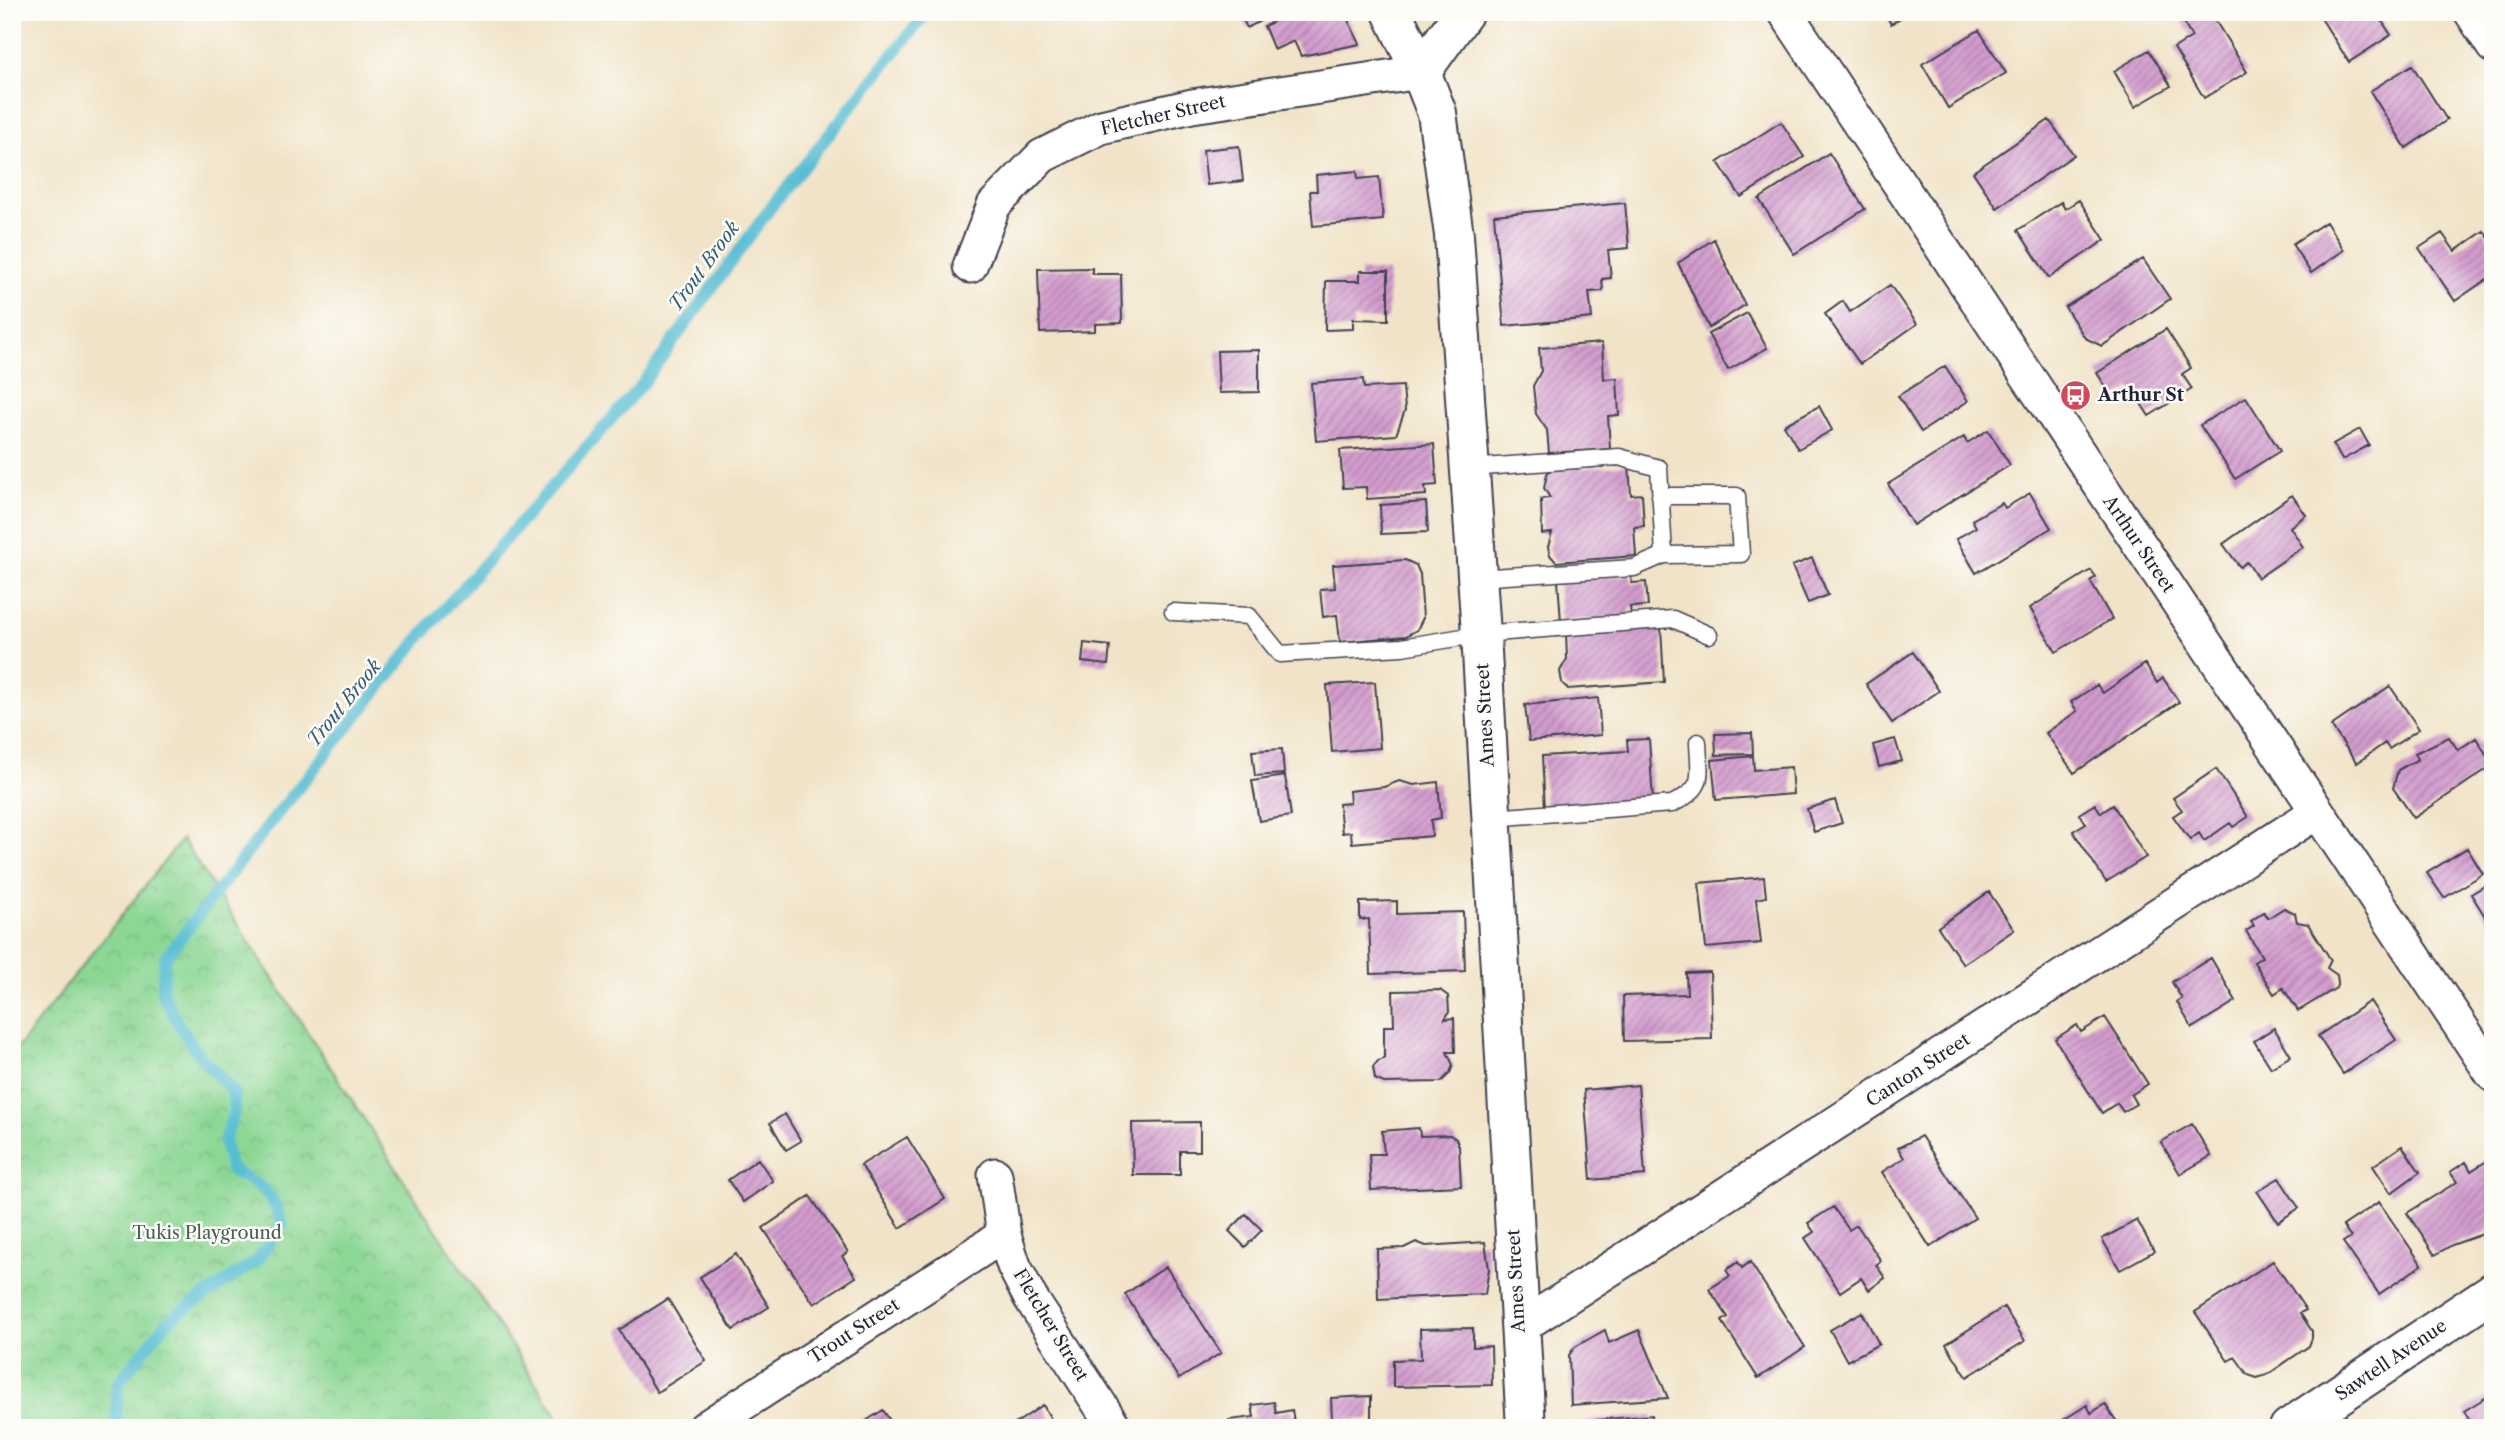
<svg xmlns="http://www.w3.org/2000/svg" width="2505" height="1440" font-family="'Libre Caslon Text',serif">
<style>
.park{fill:url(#park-crowns);stroke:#577c68;stroke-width:2}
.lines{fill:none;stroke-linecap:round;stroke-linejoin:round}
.stream{stroke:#56bdd3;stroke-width:12}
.building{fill:url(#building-hatch)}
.lane-casing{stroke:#413f50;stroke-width:19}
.street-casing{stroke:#413f50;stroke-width:37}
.secondary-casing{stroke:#413f50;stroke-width:42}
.lane{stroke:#fff;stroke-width:16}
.street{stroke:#fff;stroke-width:33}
.secondary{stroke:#fff;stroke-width:38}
.labels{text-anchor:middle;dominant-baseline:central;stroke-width:5;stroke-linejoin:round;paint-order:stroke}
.street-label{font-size:18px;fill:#22223b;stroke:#fdfcf7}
.poi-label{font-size:18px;font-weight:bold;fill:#22223b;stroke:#fdfcf7;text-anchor:start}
.park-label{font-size:18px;fill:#47615a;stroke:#fdfcf7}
.water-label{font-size:19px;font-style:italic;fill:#376078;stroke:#fdfcf7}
</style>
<defs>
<pattern id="park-crowns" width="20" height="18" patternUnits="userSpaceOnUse" patternTransform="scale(1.75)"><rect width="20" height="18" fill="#8cd794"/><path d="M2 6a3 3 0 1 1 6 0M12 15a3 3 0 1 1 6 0" fill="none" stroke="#78b880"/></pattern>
<pattern id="building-hatch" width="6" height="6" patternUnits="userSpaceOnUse" patternTransform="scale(1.75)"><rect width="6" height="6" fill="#d39cce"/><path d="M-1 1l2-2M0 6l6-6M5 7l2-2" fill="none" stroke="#ab7fa8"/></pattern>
</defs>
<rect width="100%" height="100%" fill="#fdfcf7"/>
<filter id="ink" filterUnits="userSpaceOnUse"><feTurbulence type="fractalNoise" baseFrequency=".0143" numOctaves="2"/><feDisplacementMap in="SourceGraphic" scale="14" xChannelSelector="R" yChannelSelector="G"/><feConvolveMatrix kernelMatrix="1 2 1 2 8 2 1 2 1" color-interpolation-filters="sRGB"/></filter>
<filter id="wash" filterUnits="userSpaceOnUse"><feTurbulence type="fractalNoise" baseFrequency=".00686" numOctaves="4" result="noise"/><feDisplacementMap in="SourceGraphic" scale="28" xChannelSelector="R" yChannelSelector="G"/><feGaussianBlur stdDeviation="1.57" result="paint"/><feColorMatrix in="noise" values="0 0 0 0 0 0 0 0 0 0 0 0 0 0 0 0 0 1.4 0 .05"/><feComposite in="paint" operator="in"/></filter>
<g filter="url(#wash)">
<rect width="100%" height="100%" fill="#f1e3c7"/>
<!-- park -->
<path class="park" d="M182,839L565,1428H12V1055Z"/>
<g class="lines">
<!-- stream -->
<path class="stream" d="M116,1428L118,1383L169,1320L258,1260L282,1224C271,1189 262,1187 231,1170L224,1141L234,1113L233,1091L202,1059L176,1020L162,992L165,958L279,812L431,624L643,383L771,207L927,12"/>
</g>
<g id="blocks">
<!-- building -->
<path class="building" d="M1239,12H1278L1247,28Z
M1295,12H1344L1360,44L1301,56L1294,41L1274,50L1264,26Z
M1884,12H1909L1891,24Z
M2196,12H2210L2247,72L2204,98L2174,48L2192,37L2182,21Z
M2317,12H2376L2391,35L2349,62Z
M1979,30L2006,73L1948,108L1922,64Z
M2149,50L2171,86L2135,107L2114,71Z
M2412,65L2447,120L2406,148L2370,91Z
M2049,120L2074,155L1997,208L1973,172Z
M1781,122L1804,157L1741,197L1718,162Z
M1239,146L1243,181L1207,185L1203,150Z
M1829,153L1865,209L1794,254L1759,199Z
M1357,171L1358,179L1379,177L1383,220L1313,226L1310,191H1317L1316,175Z
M2079,200L2105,240L2049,278L2018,230L2061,202L2065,209Z
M1625,203L1629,248L1608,250L1611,278L1602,279L1603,291L1589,292L1592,318L1504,326L1494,215Z
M2326,222L2344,250L2311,273L2292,244Z
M2484,231L2493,244V275L2455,301L2419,248L2442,233L2455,251Z
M1714,239L1745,305L1709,328L1678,263Z
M2143,259L2170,299L2102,346L2085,338L2065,307Z
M1092,268V274H1121L1122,323L1095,324V331L1040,333L1038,269Z
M1360,271H1388V320L1353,319V329L1325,330L1326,281H1360Z
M1890,285L1917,324L1860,364L1825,314L1843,301L1850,312Z
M1747,313L1767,348L1728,370L1708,334Z
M2166,329L2191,368L2182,374L2192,389L2149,416L2131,388L2114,399L2097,373Z
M1602,343L1604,379L1617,378L1619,415L1608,416L1610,449L1549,453L1547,430L1536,414L1533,386L1541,371L1539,348Z
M1259,350V392L1219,393L1217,351Z
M1945,366L1968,401L1921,432L1898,396Z
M1363,379L1364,388L1403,386L1405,410L1396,435L1316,441L1311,383Z
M2246,397L2280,451L2235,479L2200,425Z
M1819,406L1832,430L1798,449L1784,425Z
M2360,429L2369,445L2342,460L2333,444Z
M1988,430L2010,465L1913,525L1888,484L1964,437L1967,443Z
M1434,444L1437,485L1425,486L1426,495L1367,499L1366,487L1343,488L1340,450Z
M1629,465L1631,495L1642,494L1644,526L1634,527L1636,556L1556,562L1550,555L1548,547L1552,533L1542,534L1541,499L1550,498L1544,488L1547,474L1550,470Z
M2030,493L2051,528L1976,573L1956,539L1976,527L1972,520L2002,503L2005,508Z
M2292,495L2306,515L2290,527L2303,547L2258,578L2247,562L2240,567L2223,544Z
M1426,502L1428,532L1381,534L1380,505Z
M1812,558L1828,595L1808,603L1792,566Z
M1405,560L1416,565L1420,574L1423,618L1417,630L1406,636L1340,642L1337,615L1323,617L1320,589L1335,588L1333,565Z
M2091,570L2096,577L2090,581L2112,619L2056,652L2030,608Z
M1631,575L1632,583L1646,582L1648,606L1630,607L1631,616L1561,621L1558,581Z
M1661,627L1664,682L1568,689L1562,683L1560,671L1567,659L1566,633Z
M1084,643L1110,646L1108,665L1082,662Z
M1913,652L1939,691L1892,723L1866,684Z
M2145,664L2157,683L2163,678L2179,702L2074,773L2046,733L2077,711L2071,702L2097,685L2103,693Z
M1375,682L1380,748L1332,752L1327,685Z
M2390,686L2419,729L2389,749L2385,743L2357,763L2331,726Z
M1598,698L1601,735L1529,741L1525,705Z
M1752,733L1753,754L1716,755L1715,734Z
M2449,737L2458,750L2476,738L2493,765L2414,818L2393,788L2398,770L2418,759L2415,753Z
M1649,739L1653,801L1545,808L1542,756L1628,751L1627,740Z
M1895,739L1902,761L1879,767L1873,745Z
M1282,749L1284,774L1255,776L1252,751Z
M1753,756L1754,770L1791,767L1793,794L1716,800L1712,760Z
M2216,769L2248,817L2233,827L2230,823L2204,841L2199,833L2190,840L2173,816L2182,810L2173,798Z
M1285,776L1291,816L1259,821L1252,781Z
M1399,781L1414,785L1438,782L1441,818L1431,820L1432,836L1352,843L1351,832L1342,833L1339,804L1350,803L1349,791L1384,787Z
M1835,800L1842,823L1814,832L1807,809Z
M2095,804L2101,813L2113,805L2146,857L2106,882L2073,831L2086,823L2079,814Z
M2467,848L2483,874L2444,898L2427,873Z
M1764,877L1766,897L1756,899L1761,943L1706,948L1699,883Z
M2493,881V929L2471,894Z
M1989,892L2014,930L1963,964L1938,927Z
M1397,901V914L1463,912L1465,971L1371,974L1369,919L1360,920V902Z
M2284,908L2295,913L2297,922L2308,924L2331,960L2327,968L2337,975L2338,982L2336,988L2298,1011L2283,988L2274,994L2254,962L2262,957L2246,931L2254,926L2251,921L2264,912L2268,918Z
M2211,958L2236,1001L2192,1028L2177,1002L2182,999L2172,982Z
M1710,972L1712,1039L1624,1041L1623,996L1687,994L1686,973Z
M1393,991L1440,990L1448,996L1449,1012L1445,1019L1454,1018L1455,1052H1447L1453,1065L1450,1073L1441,1082L1384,1083L1375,1079L1373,1067L1378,1061L1384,1059V1026H1394Z
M2370,1001L2396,1040L2343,1074L2318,1036Z
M2105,1017L2148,1084L2131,1095L2136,1104L2123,1112L2117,1103L2102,1113L2055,1039L2077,1025L2081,1032Z
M2274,1028L2291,1056L2271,1068L2254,1041Z
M1638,1085L1645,1175L1591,1180L1584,1090Z
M785,1114L801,1141L786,1150L770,1123Z
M1200,1122V1151H1180V1175H1133L1132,1123Z
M2192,1124L2211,1156L2180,1174L2161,1142Z
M1419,1128L1420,1136L1450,1135L1456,1139L1459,1146L1461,1186L1371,1190L1369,1154H1384L1382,1131Z
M1921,1136L1975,1218L1930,1247L1882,1172L1904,1158L1898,1148Z
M907,1137L945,1199L900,1228L861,1165Z
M2402,1146L2420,1172L2391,1193L2373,1166Z
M2493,1157V1225L2483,1234L2452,1245L2435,1255L2407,1213L2457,1182L2450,1172L2466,1162L2471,1171Z
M758,1159L773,1181L743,1202L728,1180Z
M2279,1178L2299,1208L2278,1222L2257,1191Z
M810,1196L848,1252L842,1256L856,1277L814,1304L763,1228Z
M2379,1202L2422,1265L2379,1294L2343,1242L2351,1237L2343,1226Z
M1833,1207L1849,1230L1857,1225L1881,1261L1876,1265L1885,1278L1869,1290L1861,1278L1840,1292L1805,1238L1814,1232L1808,1223Z
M1246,1214L1262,1230L1245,1247L1229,1231Z
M2137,1220L2154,1251L2120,1270L2102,1239Z
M1416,1242L1426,1246L1485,1242L1489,1269L1485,1294L1378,1299L1377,1249L1404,1248Z
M736,1254L769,1307L733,1330L700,1277Z
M2273,1261L2306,1310L2300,1313L2312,1331V1338L2309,1346L2267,1375L2257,1378L2248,1375L2235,1357L2228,1361L2195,1312Z
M1738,1262L1742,1268L1750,1262L1805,1347L1758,1378L1722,1321L1728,1317L1709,1289L1730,1276L1726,1270Z
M1166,1267L1221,1353L1179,1379L1125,1294Z
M668,1299L706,1361L657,1392L619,1330Z
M2004,1307L2025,1341L1967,1377L1946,1344Z
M1862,1312L1879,1344L1847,1361L1830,1330Z
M1473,1328V1347L1491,1346L1492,1385L1393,1387V1360L1421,1359L1420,1329Z
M1605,1330L1609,1343L1639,1330L1668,1398L1571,1405L1569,1355L1575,1347Z
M2493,1393V1428H2474L2464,1411Z
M1371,1396V1419L1332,1420L1331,1398Z
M1274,1402L1276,1413L1292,1410L1295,1428H1230L1229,1420L1254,1417L1252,1405Z
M2105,1404L2121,1428H2059L2057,1424L2087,1405L2091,1413Z
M1043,1405L1056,1428H1009Z
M883,1410L895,1428H855Z
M1652,1415L1653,1428H1579L1586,1421Z"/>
</g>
</g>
<g filter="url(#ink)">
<use href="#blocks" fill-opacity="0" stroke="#413f50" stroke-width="2"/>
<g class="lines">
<defs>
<path id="lane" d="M1469,468L1619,457L1659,468L1664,555L1634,568L1476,578
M1660,496H1737L1741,554L1664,555
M1173,612L1249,616L1280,654L1402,647L1481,634L1673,619L1709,635
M1492,818L1672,804C1707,787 1699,777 1698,742"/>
<path id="street" d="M1785,12L2493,1075
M2471,12L2493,46
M970,266L994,205L1042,156L1101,127L1192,106L1421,72
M995,1175L1004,1235L1014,1266L1030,1297L1115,1428
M1519,1328L2317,812
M705,1428L1004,1235"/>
<path id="secondary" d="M1392,12L1421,72L1437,113L1454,235L1481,634L1526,1428
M1421,72L1464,12
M2289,1428L2493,1292"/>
</defs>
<!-- lane casing -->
<use href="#lane" class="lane-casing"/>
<!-- street casing -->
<use href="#street" class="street-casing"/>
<!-- secondary casing -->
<use href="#secondary" class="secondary-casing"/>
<!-- lane -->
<use href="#lane" class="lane"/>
<!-- street -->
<use href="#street" class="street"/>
<!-- secondary -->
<use href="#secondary" class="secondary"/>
</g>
</g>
<!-- icons -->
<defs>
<symbol id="bus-disc" viewBox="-11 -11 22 22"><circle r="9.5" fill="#d1495b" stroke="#fdfcf7"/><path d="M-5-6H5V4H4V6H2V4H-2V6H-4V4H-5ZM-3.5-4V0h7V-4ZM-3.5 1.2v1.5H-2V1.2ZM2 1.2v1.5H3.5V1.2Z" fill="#fff"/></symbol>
</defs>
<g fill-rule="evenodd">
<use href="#bus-disc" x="2058" y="378" width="35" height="35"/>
</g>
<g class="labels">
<!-- street labels -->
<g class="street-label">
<text transform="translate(1163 115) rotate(-13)">Fletcher Street</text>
<text transform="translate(2139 544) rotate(56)">Arthur Street</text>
<text transform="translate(1485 715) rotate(-93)">Ames Street</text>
<text transform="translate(1918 1070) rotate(-33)">Canton Street</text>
<text transform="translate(1516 1281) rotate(-93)">Ames Street</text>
<text transform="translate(1051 1325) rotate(59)">Fletcher Street</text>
<text transform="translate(854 1331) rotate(-33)">Trout Street</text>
<text transform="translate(2391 1360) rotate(-34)">Sawtell Avenue</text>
</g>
<!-- poi labels -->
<g class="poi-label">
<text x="2098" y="395">Arthur St</text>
</g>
<!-- park labels -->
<g class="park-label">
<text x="207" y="1233">Tukis Playground</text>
</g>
<!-- water labels -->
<g class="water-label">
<text transform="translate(704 266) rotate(-54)">Trout Brook</text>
<text transform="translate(344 703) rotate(-51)">Trout Brook</text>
</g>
</g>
<!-- margin -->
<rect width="2505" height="1440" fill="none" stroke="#fdfcf7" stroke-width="42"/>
</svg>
